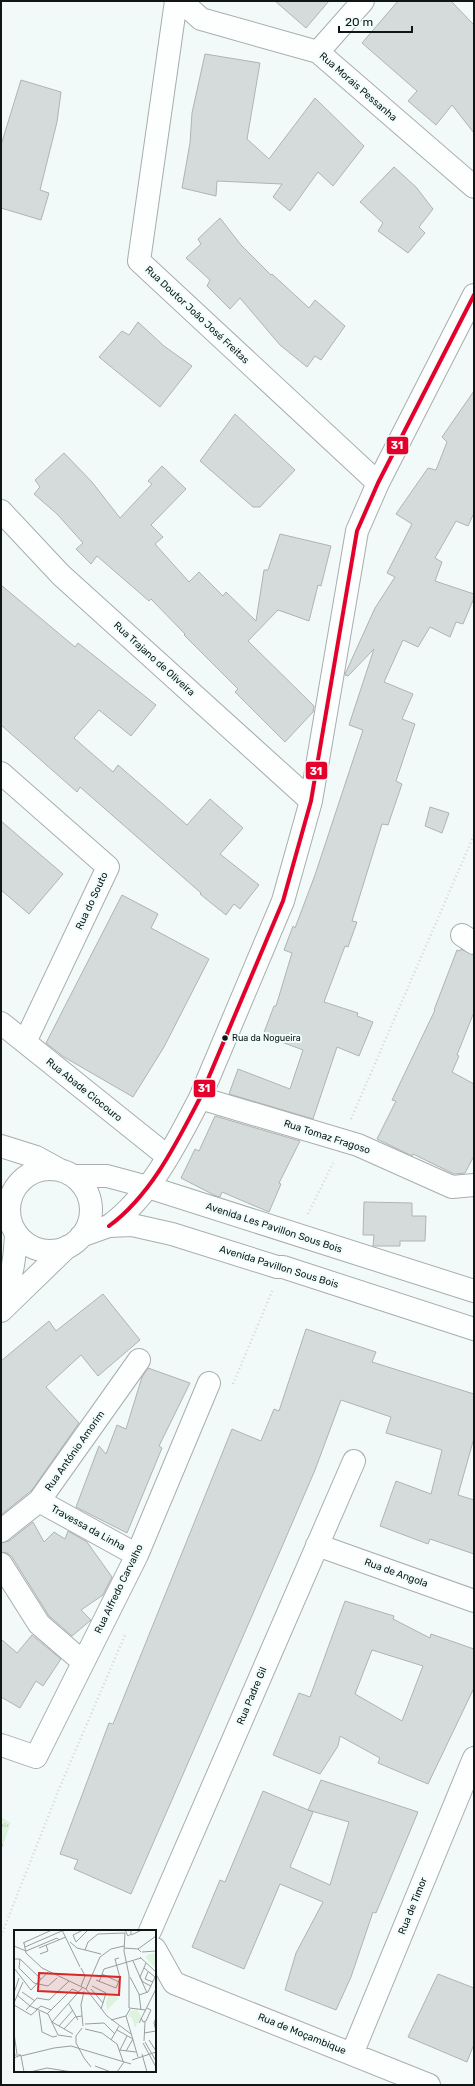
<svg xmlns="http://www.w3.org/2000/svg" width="475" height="2086" font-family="Rubik,sans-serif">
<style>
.park{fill:url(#park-tufts)}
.building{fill:#d5dbda;stroke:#aeb4b3;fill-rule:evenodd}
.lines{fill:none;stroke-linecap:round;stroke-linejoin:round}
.minor-casing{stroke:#a7aead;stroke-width:24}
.tertiary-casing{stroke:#a7aead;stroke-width:24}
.path{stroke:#d3d6d6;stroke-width:2.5;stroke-dasharray:1 3;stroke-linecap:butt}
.minor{stroke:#fdfefe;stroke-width:22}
.tertiary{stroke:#fdfefe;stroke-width:22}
.bus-1-casing{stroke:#effdfc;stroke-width:7}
.bus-1{stroke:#e4002b;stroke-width:4}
.bus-dot{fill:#101515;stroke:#effdfc;stroke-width:1.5}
.labels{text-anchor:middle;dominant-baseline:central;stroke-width:4;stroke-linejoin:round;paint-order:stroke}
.bus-label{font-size:9px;fill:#101515;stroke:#effdfc;text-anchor:start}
.street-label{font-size:10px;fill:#101515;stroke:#effdfc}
.inset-road{fill:none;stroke:#989e9e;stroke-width:1}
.view{fill:#d62828;fill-opacity:0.15;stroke:#d62828;stroke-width:2}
.inset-edge{fill:none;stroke:#101515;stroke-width:2}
.line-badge{stroke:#effdfc;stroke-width:1.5}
.badge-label{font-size:11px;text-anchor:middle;font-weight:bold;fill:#fff}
</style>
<defs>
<pattern id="park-tufts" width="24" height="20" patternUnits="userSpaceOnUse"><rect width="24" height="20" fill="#ddf3de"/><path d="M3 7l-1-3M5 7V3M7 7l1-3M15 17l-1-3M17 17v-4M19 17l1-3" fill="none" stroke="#bdcfbe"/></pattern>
</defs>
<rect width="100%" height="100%" fill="#f2faf9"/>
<!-- park -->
<path class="park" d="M1,1817L11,1823L1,1851Z"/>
<!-- building -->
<path class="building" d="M275,1H329L306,28Z
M398,1H451L474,25V133L452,105L436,125L408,101L417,91L362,43Z
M205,54L260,63L247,139L269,159L315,98L364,146L333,186L318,172L290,211L273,197L282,184L217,181L216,196L182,188L190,143L192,113Z
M21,80L61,92L57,122L40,190L49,193L41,220L1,208V145Z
M394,167L416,187L433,209L419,227L425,233L408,253L378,231L383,223L360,202Z
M220,218L241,245L271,275L272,274L309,308L315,300L345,326L321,360L315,356L307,367L280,345L240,298L230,309L207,286L210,280L186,258L201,244L198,239Z
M138,322L164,346L192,366L160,407L99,357L122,331L129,335Z
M474,391V513L468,526L456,521L435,558L442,562L435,581L474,594V598L463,624L456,622L450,637L430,627L418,647L403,640L384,682L413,694L402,719L415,724L396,781L402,784L388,825L382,824L352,921L357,922L348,947L345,946L324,1002L358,1013L357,1016L373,1022L359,1056L337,1047L313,1119L229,1094L238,1069L290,1089L303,1050L263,1035L274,1006H276L292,953L284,950L293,926L295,928L315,875L363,730L349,725L374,649L348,676L345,675L346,672L375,608L395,577L387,573L412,524L396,514L428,468L436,470L447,442L442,437Z
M235,414L295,470L260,507H253L200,461Z
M64,453L92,482L120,518L152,484L148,481L162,466L186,489L151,525L163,537L155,544L189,582L199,572L223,596L226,592L256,621L264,570H268L280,534L331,546L321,586L318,585L309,621L278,610L248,641L314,706L313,712L285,742L235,692L238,689L184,635L185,634L151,599L149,601L97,556L91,564L76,549L83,543L57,514L34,494L40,487L35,480Z
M1,585L75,647L78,643L156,705L131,736L99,710L74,738L113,772L118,765L187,825L210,799L243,828L220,854L259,885L240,909L234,904L226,915L200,894L201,893L80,787L77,792L1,725Z
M430,807L449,813L442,833L425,826Z
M1,821L63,874L29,914L1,890Z
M122,895L158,914L151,928L209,959L164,1047L133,1097L64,1057L46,1043Z
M461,949L474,955V1012L457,1055L459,1056L452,1072L474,1084V1156L465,1173L454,1174L413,1154L412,1156L377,1139L396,1101L392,1100L435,1010H434L457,950L460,951Z
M215,1116L300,1141L279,1183L281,1184L269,1212L222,1192L220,1197L216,1196L181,1178L195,1149L199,1151Z
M364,1202L412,1203V1216H426L425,1241H400V1246H373L374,1235H363Z
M103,1294L140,1340L98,1376L81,1355L46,1387L79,1423L32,1490L1,1515V1361L49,1321L56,1331Z
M306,1329L376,1352L372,1362L474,1394V1438L458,1495L474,1500V1554L430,1539L428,1544L380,1526L396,1481L431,1494L442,1450L386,1433L391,1417L341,1400L315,1470L281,1549L131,1894L74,1869L78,1860L60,1854L109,1723L113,1724L232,1429L261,1441L274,1409L279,1411Z
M148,1368L190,1383L159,1446L162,1448L127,1533L76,1507L99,1446L106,1454L117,1425L126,1429L142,1377Z
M33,1522L44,1542L54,1532L65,1539L68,1531L87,1542L112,1577L103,1595L81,1610L91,1620L72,1636L49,1616L12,1557L7,1553L1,1552V1543L9,1541Z
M345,1601L394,1616L393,1619L430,1638L431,1634L474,1649V1688L428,1784L378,1763L380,1758L340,1736L338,1746L320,1774L273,1755L299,1693L310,1697ZM372,1650L423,1666L402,1721L355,1694Z
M32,1635L61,1659L43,1686L36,1681L20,1708L1,1697V1639L17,1653Z
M321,1780L418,1812L376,1913L373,1912L351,1977L336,2010L285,1990L296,1953L323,1902L280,1884L244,1969L192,1947L220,1880L225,1882L263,1791L313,1812L290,1867L330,1885L349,1822L308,1810Z
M438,1974L474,1988V2044L467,2062L408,2037Z"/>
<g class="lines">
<defs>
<path id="minor" d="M176,1L139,261L378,483
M181,1L201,19L318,52L474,187
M318,52L363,1
M1,511L61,575L311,801
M1,773L108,867L25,1042
M462,935L474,943
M1,1023L167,1156
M200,1098L358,1145L452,1187L474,1185
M109,1226C151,1195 176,1144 200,1098L283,901L311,801L357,531L378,483L474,295
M1,1299C13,1278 15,1257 16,1233
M1,1311L67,1247
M39,1501L137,1555
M1,1531L39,1501L139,1360
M317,1545L474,1601
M1,1564L39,1624L83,1662
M1,1745L36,1757L137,1555L209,1383
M150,1931L354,1461
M155,1949L174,1983L429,2085
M352,2054L474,1758"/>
<path id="tertiary" d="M1,1146L36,1157L58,1169
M9 1210a41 41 0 1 1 82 0a41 41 0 1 1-82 0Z
M73,1176H107L148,1187L474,1291
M81,1236L109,1226L132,1225L172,1234L277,1267H283L474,1329"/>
</defs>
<!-- minor casing -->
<use href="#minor" class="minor-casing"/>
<!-- tertiary casing -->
<use href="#tertiary" class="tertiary-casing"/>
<!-- path -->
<path class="path" d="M351,1119L474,835
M308,1214L333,1163
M233,1384L273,1289
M1,1936L59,1789L125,1635"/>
<!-- minor -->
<use href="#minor" class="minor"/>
<!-- tertiary -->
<use href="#tertiary" class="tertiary"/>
<defs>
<path id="bus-1" d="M109,1226C151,1195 176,1144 200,1098L283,901L311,801L357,531L378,483L474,295"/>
</defs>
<!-- bus-1 casing -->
<use href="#bus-1" class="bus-1-casing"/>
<!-- bus-1 -->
<use href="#bus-1" class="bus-1"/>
</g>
<!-- markers -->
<circle class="bus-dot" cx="225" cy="1038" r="3.5"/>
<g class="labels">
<!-- bus labels -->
<g class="bus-label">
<text x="232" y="1038">Rua da Nogueira</text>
</g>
<!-- street labels -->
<g class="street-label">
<text transform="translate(358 87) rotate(41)">Rua Morais Pessanha</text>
<text transform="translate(197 315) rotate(43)">Rua Doutor João José Freitas</text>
<text transform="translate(154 659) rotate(42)">Rua Trajano de Oliveira</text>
<text transform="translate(92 901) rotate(-65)">Rua do Souto</text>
<text transform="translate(84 1090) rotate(39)">Rua Abade Ciocouro</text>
<text transform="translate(327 1137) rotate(18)">Rua Tomaz Fragoso</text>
<text transform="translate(274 1228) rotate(18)">Avenida Les Pavillon Sous Bois</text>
<text transform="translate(279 1267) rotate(17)">Avenida Pavillon Sous Bois</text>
<text transform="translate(75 1451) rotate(-55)">Rua António Amorim</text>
<text transform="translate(88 1528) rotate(29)">Travessa da Linha</text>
<text transform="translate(396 1573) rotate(20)">Rua de Angola</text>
<text transform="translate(119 1589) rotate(-64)">Rua Alfredo Carvalho</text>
<text transform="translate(252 1696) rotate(-67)">Rua Padre Gil</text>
<text transform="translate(413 1906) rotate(-68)">Rua de Timor</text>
<text transform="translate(302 2034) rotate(22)">Rua de Moçambique</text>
</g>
</g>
<!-- overview -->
<g transform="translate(14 1930)">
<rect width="142" height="142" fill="#f2faf9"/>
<path d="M123,80L127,86L121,98L118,88L114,86L116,81Z" fill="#ddf3de"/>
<path d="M142,23V39L131,27L134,24ZM95,64L105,68L93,80L92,72Z" fill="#ddf3de"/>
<path class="inset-road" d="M48,0L66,37M69,0L59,5L62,12L74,0M111,0L114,6L117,4V0M111,3L110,21L115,45V78L132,80M117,5L128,0M56,12L63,18L87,24M9,13L38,0M10,13L12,23L28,38L72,59M0,16L12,21M110,16L97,19L86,27L72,59L93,86L117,104M11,17L50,0M25,18L52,7M110,18L124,19L127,22M124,19L142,6M71,20L74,12L84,4L111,3M12,21L43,8L45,10M128,22L142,21M26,24L34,21L32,15M126,27L142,42M0,29H6L27,49M6,29L5,38L20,53L34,56L43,48M119,31L133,63M132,33L126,47L129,52L137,56M0,38L17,60L34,42M67,38L71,46L67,56M134,42L131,49L139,52M88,44L105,52M116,47L125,64L127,80M82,50L102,58L106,48L101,29L105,28M85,52L90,39L127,28M78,56L92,63L89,73M77,59L89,73L87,79M8,62L21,71M0,63L5,48M3,65L16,76L34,84L44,105L58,107M125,65L134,62L141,47L130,38M0,73L9,52M55,74L64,90M0,75L17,85L23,80M12,80L23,68L35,70L55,51M22,80L27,76L37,80M25,81L28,102L39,107L43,106M33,84L58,59L65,62M112,86L124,127M127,88L129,92L132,91L137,80L133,78M97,90L112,86L116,79M38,92L69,57M38,92L59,104M125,93L142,59M71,94L90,93L101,104M45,96L59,80M69,96L67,75L70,61M68,98L62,106V113L70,128L77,137M50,99L61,87L68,86M71,99L88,103L103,114L109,131M103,100L119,109L112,121M142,101L140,93L142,88M0,103L3,124M130,103L142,101M97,110L105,96M135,110L142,121M130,111L131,92M131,112L142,131M129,113L142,137M105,120L122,122M106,120L113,106M128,124L133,142M0,125H7L0,128M7,126L10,142M7,126L40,118L57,116L117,134M118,130L142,122M81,136L97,142M16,142L33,138L58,142M103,142L110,132"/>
<path class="view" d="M25,43L106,47L105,65L24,61Z"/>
<rect width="142" height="142" class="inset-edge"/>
</g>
<g class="line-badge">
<rect x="386" y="436" width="23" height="19" rx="4" fill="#e4002b"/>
<rect x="305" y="761" width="23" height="19" rx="4" fill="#e4002b"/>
<rect x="193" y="1079" width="23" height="19" rx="4" fill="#e4002b"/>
</g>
<g class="badge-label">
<text x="397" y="449">31</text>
<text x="316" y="775">31</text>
<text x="204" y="1092">31</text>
</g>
<!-- border -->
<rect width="475" height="2086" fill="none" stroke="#101515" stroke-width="4"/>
<!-- scale -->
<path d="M339 26v6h73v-6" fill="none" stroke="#101515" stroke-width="2"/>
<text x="345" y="26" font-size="12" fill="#101515" stroke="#effdfc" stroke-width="3" paint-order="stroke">20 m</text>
</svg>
